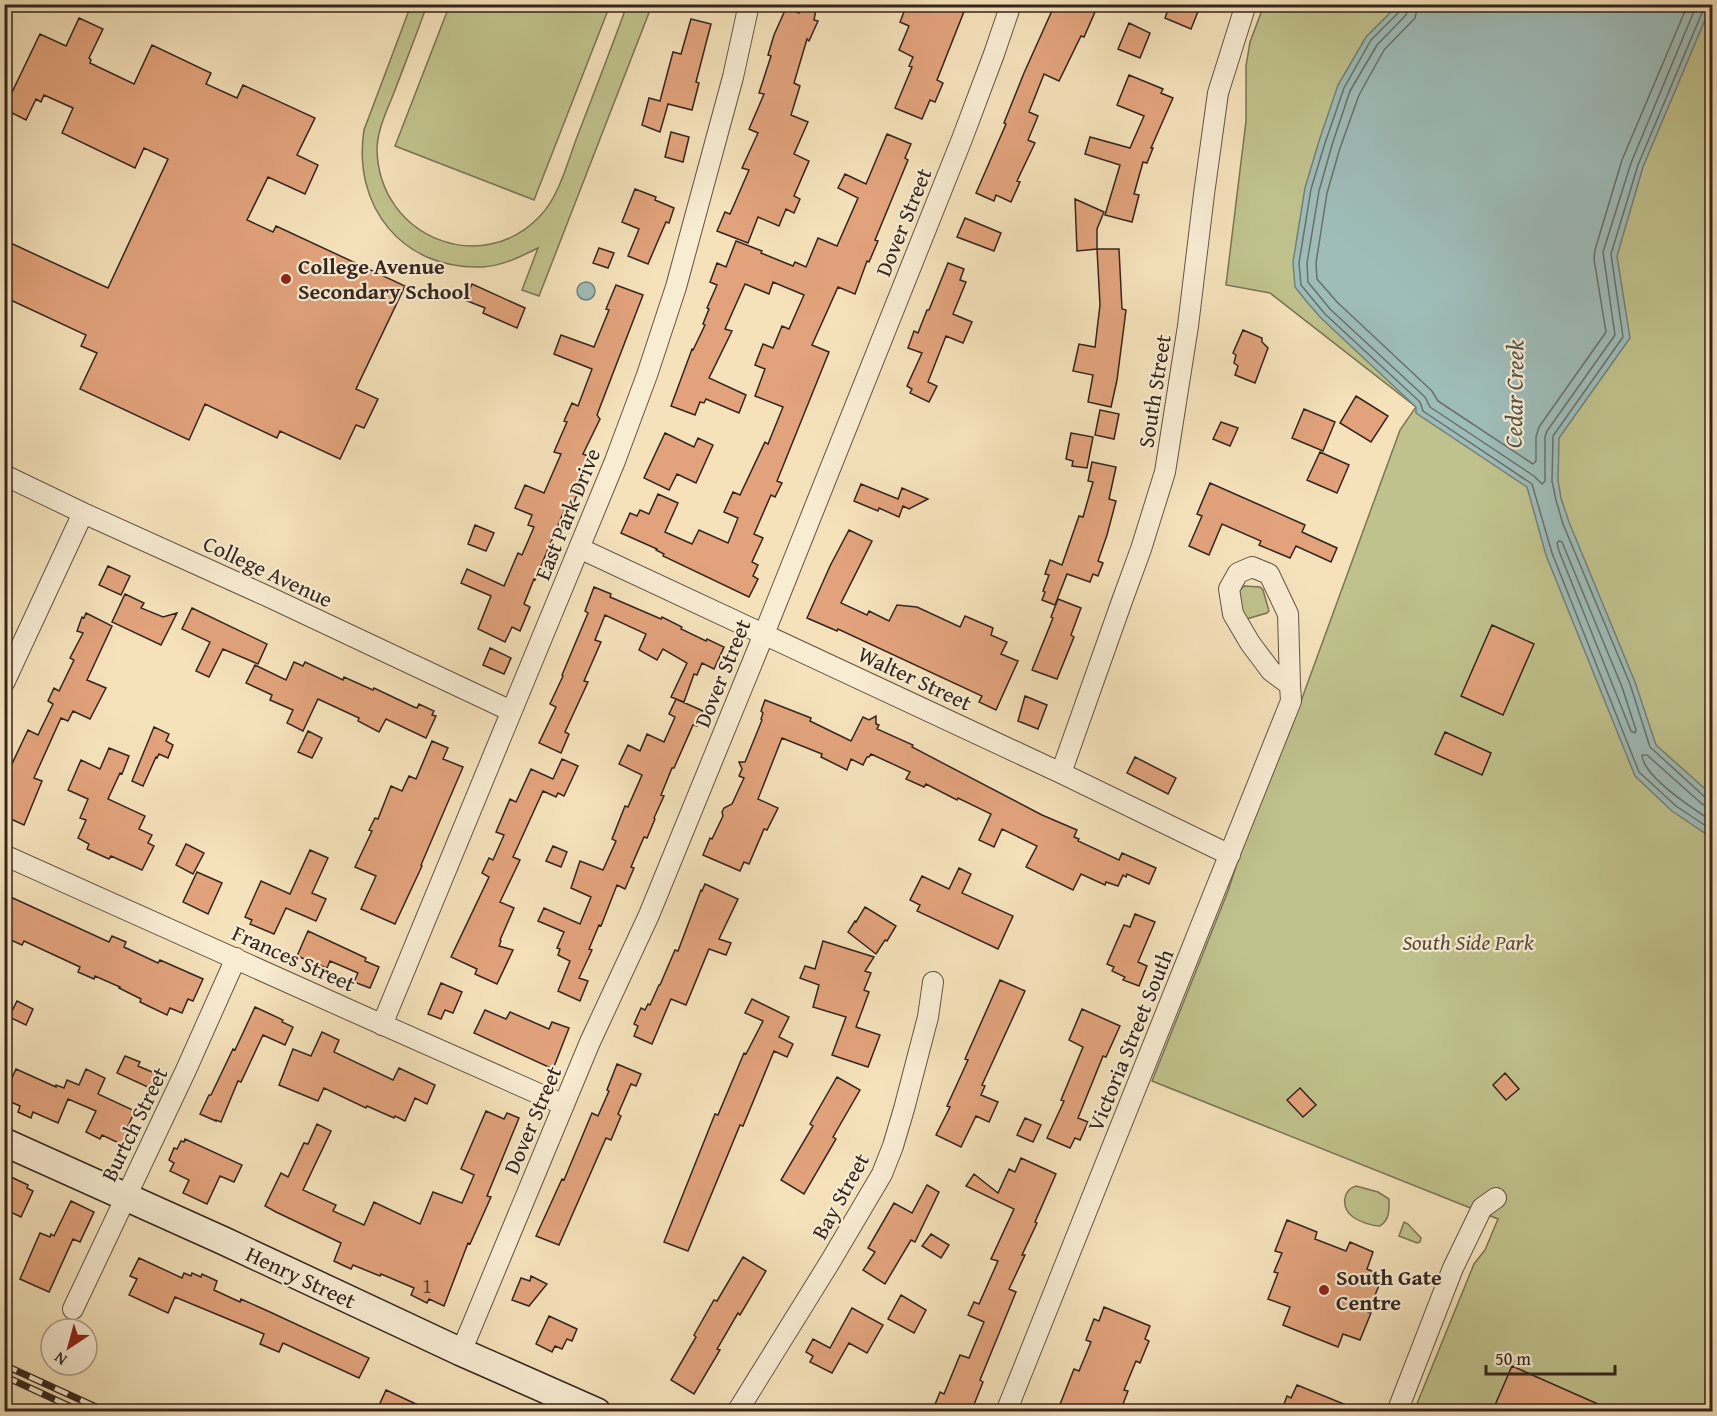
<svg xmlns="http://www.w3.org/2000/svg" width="1717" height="1416" font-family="'Gentium Book Plus',serif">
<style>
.green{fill:#c0c28d;stroke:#7a7456;stroke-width:1.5}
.water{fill:#9ebcb8;stroke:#74807a;stroke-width:1.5}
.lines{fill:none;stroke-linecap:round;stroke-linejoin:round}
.shore{stroke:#69706b;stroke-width:1.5}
.building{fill:#e2a37c;stroke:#34251e;stroke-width:1.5}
.minor-casing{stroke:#645445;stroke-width:22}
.secondary-casing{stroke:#34251e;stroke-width:30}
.minor{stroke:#f8ecd3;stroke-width:20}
.secondary{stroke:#f8ecd3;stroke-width:27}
.rail-casing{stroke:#34251e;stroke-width:7}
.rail{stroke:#f8ecd3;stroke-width:4.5;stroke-dasharray:14;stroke-linecap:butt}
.poi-dot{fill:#8f2418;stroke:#f8ecd3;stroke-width:2}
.labels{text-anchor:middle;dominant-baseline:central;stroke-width:4.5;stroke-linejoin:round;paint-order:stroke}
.number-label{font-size:20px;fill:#604436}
.street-label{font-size:22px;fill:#34251e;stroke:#f8ecd3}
.poi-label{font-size:22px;font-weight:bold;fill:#34251e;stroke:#f8ecd3;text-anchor:start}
.park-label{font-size:22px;font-style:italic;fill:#574c3a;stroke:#f8ecd3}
.water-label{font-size:24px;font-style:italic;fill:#54524c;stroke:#f8ecd3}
</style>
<rect width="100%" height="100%" fill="#f5e2bb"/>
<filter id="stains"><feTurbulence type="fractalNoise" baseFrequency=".00333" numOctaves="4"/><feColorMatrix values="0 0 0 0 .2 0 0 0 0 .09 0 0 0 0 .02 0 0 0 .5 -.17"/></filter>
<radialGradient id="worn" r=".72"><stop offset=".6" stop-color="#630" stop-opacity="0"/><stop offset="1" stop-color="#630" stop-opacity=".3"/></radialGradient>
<!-- green -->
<path class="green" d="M450,4L610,5L534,200L395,146Z
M411,5H427C417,33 406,61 395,90C388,109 377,129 377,150C379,237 482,279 541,215C559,196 568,161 577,137C594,93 611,49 627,5H652L539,296L522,290L538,248C520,257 502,266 482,267C402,270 352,206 364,130Z
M1264,5H1712V1411H1414L1474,1264L1485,1250L1498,1219L1152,1081L1228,891L1243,845L1293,723L1400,430L1416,407L1270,293L1226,285L1246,121V66L1250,42Z
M1244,586L1260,587L1263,590L1269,611L1267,613L1243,620L1237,593Z
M1356,1186L1378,1192L1389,1199C1389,1211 1390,1219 1380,1226C1372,1226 1360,1222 1353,1217C1341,1208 1342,1190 1356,1186Z
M1404,1222L1408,1224L1421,1238L1420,1242L1417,1243L1399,1236Z"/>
<!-- water -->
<path class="water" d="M1398,5H1711L1710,8L1643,167L1617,256L1630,338L1559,438L1558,480L1561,498L1569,522L1635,682L1656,745L1712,795V838L1672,811L1635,776L1546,555L1527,487L1416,413V407L1321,318L1307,302L1295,287L1293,262L1305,188L1319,141L1338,85L1366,37Z
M577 291a9 9 0 1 1 18 0a9 9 0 1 1-18 0Z"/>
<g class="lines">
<!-- shore -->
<path class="shore" d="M1402,4L1400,11L1371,40L1344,88L1325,143L1311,189L1299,263L1301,285L1325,314L1420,402L1423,411L1532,484L1552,553L1639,772L1676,806L1712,830
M1409,4L1406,15L1377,45L1350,91L1332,145L1319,191L1307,263L1308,282L1330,309L1425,397L1430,407L1534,476L1542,484L1545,481V437L1547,431L1615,335L1603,252L1631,163L1697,4
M1418,4L1415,18L1384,50L1359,95L1340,148L1327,193L1316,263L1317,279L1337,302L1432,391L1438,401L1533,464L1536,461V437L1539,427L1606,332L1594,259L1595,250L1622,160L1688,4
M1707,4L1704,8L1638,165L1611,254L1623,337L1553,436L1552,481L1556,500L1563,524L1630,684L1650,747L1706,798L1712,800
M1559,541L1562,542L1622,687L1636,730L1635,733L1631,731L1559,551L1557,543Z
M1712,808L1702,804L1647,755H1642C1643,777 1695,810 1712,821"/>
</g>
<!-- building -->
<path class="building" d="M801,4H817L814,20L818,21L809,41L807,39L794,83L800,86L791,115L808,122L794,154L809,161L794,196L800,199L794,213L786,209L779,226L758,217L748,243L717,231L725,212L730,214L749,170L742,168L758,133L749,129L764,94L759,93L771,56L768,55L774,35L786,8L799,13Z
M907,4H967L937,80L943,83L935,102L930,100L922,119L895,108L912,67L909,66L913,57L899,50L909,26L900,22Z
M1055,4H1078L1095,12L1084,37L1081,36L1059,81L1044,74L1029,112L1038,116L1028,140L1035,143L1017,181L1020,182L1011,202L996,195L994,201L976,193L1006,124L1004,123L1024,73Z
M1170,4H1201L1191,29L1165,18Z
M79,18L103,29L89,58L91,60L90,63L134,84L152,45L211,73L206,84L237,98L243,85L315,118L297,155L318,165L305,194L268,177L247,220L273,232L276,226L405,286L356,389L378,399L364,428L356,425L340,459L280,431L277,438L205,404L189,440L80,389L97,353L81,346L86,335L4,297V240L108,288L168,159L144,148L135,168L62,133L73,108L44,95L41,102L36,99L26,120L4,109L40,34L66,46Z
M691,19L711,24L696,82L699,83L692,110L668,104L660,132L642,125L649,98L660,101L673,52L681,54Z
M1129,23L1150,33L1140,58L1118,49Z
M1129,75L1163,89L1161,93L1173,98L1151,148H1153L1147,163L1143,162L1134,194L1139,195L1132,222L1105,215L1120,165L1085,154L1090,137L1130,148L1144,116L1117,105Z
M671,132L689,137L683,162L665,157Z
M887,134L911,144L905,158L908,160L875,240L878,241L869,262L867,261L855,294L838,287L812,345L829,352L777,481L782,483L775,497L771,495L754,534L763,538L752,562L758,565L753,576L758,579L749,597L663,556L664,554L656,550L657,549L621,533L630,513L637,516L640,510L649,514L658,494L678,503L665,532L692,544L699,530L728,543L738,518L724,512L733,492L740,495L765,442L768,444L783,407L755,396L765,369L755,365L763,344L773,348L782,326L789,329L804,295L773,282L769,294L745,284L725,329L732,331L709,378L746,395L739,413L706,399L704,403L700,402L695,415L671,406L692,349L693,350L705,325L703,324L709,309L707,308L717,285L710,282L717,263L726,267L736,241L762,251L761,253L793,266L795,262L806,267L818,238L837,246L858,198L838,188L845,174L866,184Z
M635,189L656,197L655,200L674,208L669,223L666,222L648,264L628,256L639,229L622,222Z
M1075,199L1104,212L1097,229V249L1077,251Z
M965,218L1001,233L994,251L957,237Z
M599,248L614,253L608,268L593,263Z
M1097,249H1119L1122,309L1126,310L1117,380L1111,407L1088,402L1093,375L1073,371L1079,344L1095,347L1100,305Z
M948,263L964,269L960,280L966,282L953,314L972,322L963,343L946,336L928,382L937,386L929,402L910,393L912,389L907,386L922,353L908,348L914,331L918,333L927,310H929Z
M472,284L525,308L517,328L483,313L485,308L465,300Z
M616,285L643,295L597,415L600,419L583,454L588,456L575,489L579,490L572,507L567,504L535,580L534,579L524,604L530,607L520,631L512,627L505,642L478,629L491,596L461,583L467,569L504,586L518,553L522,555L534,527L528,525L532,515L515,508L525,485L544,493L561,454L554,452L567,422L564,421L572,403L578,406L592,369L554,354L561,335L594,347L609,310L606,309Z
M1243,330L1262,338V342L1268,348L1255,383L1235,375L1238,366L1234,363L1236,355L1233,353Z
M1356,396L1388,416L1371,442L1340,423Z
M1304,409L1335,422L1323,451L1292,438Z
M1100,410L1119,414L1114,439L1095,435Z
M1221,422L1238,428L1230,446L1213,439Z
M665,433L694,447L698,438L713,445L696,483L677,474L669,490L644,478Z
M1071,433L1093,437L1087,468L1072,466L1073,461L1066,459Z
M1320,452L1349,465L1337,493L1307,480Z
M1092,462L1116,467L1109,499L1116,501L1107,535L1098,561L1103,563L1098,576L1093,574L1090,582L1067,574L1055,605L1042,600L1045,592L1043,591L1049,575L1045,574L1050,560L1062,565L1079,516L1083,517L1093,482L1088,481Z
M1210,483L1305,525L1302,532L1337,548L1331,562L1296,546L1290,558L1259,545L1261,541L1222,524L1209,555L1189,546L1202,516L1197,514Z
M861,484L898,499L902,488L928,499L909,509L903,506L899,517L879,508L878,511L854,501Z
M475,525L494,533L486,551L468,544Z
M849,530L872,541L841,603L867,615L869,611L889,621L897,605L917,607L960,627L965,616L993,628L991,635L1007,642L1001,654L1018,661L996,710L979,702L982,696L838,629L837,631L807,618L830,566Z
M108,566L130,576L121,595L99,585Z
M594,587L611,594L610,597L661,619L662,617L682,627L681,629L706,641L707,639L724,647L714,669L702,663L697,675L694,674L684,702L671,697L687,663L663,649L657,660L639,650L646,634L605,615L595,640L601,642L584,681L588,682L565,732L569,734L561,753L539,743L556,707L550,704L563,676L562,675L588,613L585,611Z
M125,594L144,603L141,608L163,617L177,613L161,645L112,622Z
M1058,599L1081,608L1071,635L1074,637L1057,679L1032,670L1053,618L1051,617Z
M192,608L267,644L258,664L223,649L209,677L196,671L210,642L182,629Z
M86,613L112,626L87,680L106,688L90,719L73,711L68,721L61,718L34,778L42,781L24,825L4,816V765L10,768L28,730L38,735L53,704L48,701L54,688L59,691L74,660L70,658L83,633L77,631L82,617L84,618Z
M1492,625L1534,644L1503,715L1461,696Z
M490,648L511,658L504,674L483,665Z
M294,662L303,666L305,662L343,680L344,677L373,690L374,688L414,707L417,708L419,704L434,711L432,715L436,716L426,738L386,719L379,732L358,721L359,718L318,699L303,731L287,723L293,710L270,700L272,695L246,683L255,665L286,680Z
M1025,696L1047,705L1038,729L1018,721Z
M676,699L703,711L697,726L693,725L674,768H672L661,795L664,796L654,818L655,819L647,838L644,837L631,867L634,868L625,889L617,885L601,926L599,925L589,949L592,950L579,978L588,981L580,1001L558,991L570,961L558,955L560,949L557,948L564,932L538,921L544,908L580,924L591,897L571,888L580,861L603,870L616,841L612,839L625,806L628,807L642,775L619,764L628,745L640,751L647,734L664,742L675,717L669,714Z
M765,700L811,718L810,721L851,741L863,717L869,720L876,716V724L879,725L877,729L913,745L912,747L1042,815L1077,830L1074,837L1079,839L1078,841L1119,860L1122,853L1156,868L1149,884L1127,874L1126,877L1123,875L1118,886L1106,882L1105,885L1081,874L1073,890L1026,867L1037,846L1002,829L994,847L979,840L991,814L958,798L957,800L926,784L924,787L906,779L910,772L871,754L869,757H867L863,765L851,759L847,770L821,757L822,754L782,738L758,799L778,808L767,830L764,829L749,864L744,862L740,871L703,855L710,838L712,839L723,816L722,812L724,808L732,804L744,778L739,776L742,769L739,762H745L762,720L761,719L763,713L761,711Z
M154,727L169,734L166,741L173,745L168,758L159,754L157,758L156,757L143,786L132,781Z
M308,731L322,738L312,758L298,752Z
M1445,732L1491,753L1482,775L1435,754Z
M432,741L448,748L443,759L463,767L421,865L422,866L395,924L361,909L376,876L355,867L372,831L369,830L375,818L378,819L391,786L402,791L409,776L416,779Z
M109,748L129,756L122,774L120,773L108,799L145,816L139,829L152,835L148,843L154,846L142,870L111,856L109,859L87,849L89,844L78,838L86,820L80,818L88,799L68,790L81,760L100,769Z
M1135,757L1176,778L1168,794L1127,773Z
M562,759L578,766L564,796L558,793L556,797L543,791L513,857L520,860L500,902L514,908L500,940L501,941L499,946L513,950L497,984L475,974L477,969L451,957L489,877L482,873L489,858L493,860L504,835L496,832L510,799L516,802L531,769L553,779Z
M186,844L204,853L193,874L176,865Z
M553,846L567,852L561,867L546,861Z
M310,850L328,858L312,893L326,899L316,921L286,908L274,934L250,924L252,920L245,917L261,881L290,894Z
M959,868L971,874L962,893L1013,916L998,949L917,911L920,905L910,900L922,876L949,889Z
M197,872L222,883L208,914L183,902Z
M705,884L738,899L719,939L731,943L726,955L709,949L686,1005L671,999L652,1044L634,1036L638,1026L634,1024L641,1008L645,1010L648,1004L650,1005L659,985H660L675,950L678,951L701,890L702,891Z
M4,894L109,942L112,936L126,942L124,947L158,963L160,960L203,979L193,1001L188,999L182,1013L170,1008L167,1015L140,1002L141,999L119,988L120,987L95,976L94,979L78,972L80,967L24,941L22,945L4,937Z
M865,907L896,926L887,941L885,940L876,954L848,932L855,921L856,922Z
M1135,914L1155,922L1138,962L1147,966L1139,986L1123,980L1125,977L1112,971L1114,967L1107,964L1124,925L1130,927Z
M308,931L366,958L365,961L379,967L370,988L354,982L358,973L330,961L327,968L297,956Z
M823,941L874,957L865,971L871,973L864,990L869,992L856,1027L880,1035L868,1067L832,1055L846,1017L813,1007L819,985L800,978L805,966L815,969Z
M1000,980L1025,991L982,1085L985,1086L981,1095L998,1102L989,1122L976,1116L961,1147L936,1135L950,1107L947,1106L968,1060L965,1059Z
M441,983L462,992L453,1013L445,1010L441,1019L428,1014Z
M752,999L789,1017L779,1037L793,1044L787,1057L774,1051L743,1126L740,1125L688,1251L664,1242L715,1114L718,1115L744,1053L746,1054L763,1021L745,1013Z
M17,1001L33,1009L26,1025L9,1017Z
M255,1007L283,1020L282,1022L293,1027L285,1045L263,1035L241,1082L238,1081L221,1122L216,1120V1121L200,1114L209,1095H211L233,1049L235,1050Z
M1082,1009L1120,1026L1106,1057L1103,1056L1078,1118L1088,1122L1080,1140L1075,1138L1070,1148L1047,1138L1064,1101L1061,1100L1083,1047L1069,1040Z
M485,1010L506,1019L510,1012L549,1029L552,1022L569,1028L553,1069L474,1033Z
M322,1032L339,1040L334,1052L393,1080L399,1068L435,1085L427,1104L415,1098L405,1121L395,1116L394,1118L367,1106L366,1108L324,1088L318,1101L279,1085L293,1049L311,1056Z
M125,1056L140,1062L138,1066L157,1074L150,1088L117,1073Z
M617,1064L641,1074L636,1086L631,1084L618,1114L621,1116L611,1140L606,1138L559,1245L536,1236L562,1179L564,1180L592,1113L598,1116L609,1091L607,1090Z
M16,1069L56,1087V1085L64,1088L67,1080L79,1085L86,1069L105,1078L98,1094L135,1111L126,1130L129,1132L123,1145L102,1135L100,1139L86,1132L96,1111L68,1099L58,1123L33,1112L31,1118L18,1112L20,1106L4,1099V1077L11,1080Z
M1505,1073L1519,1089L1506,1100L1493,1085Z
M837,1077L860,1090L833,1137L836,1139L804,1194L781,1180L813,1126L810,1124Z
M1300,1088L1316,1105L1303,1117L1287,1100Z
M486,1111L504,1119L507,1113L519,1118L487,1196L491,1197L470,1244L468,1243L444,1306L429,1299L427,1303L411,1295L414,1288L381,1274L380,1276L353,1265L351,1269L334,1261L341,1243L276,1212L265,1206L281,1173L288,1177L304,1143L308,1144L317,1124L331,1131L303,1190L336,1205L333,1211L364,1225L374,1202L420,1224L433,1192L462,1203L474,1175L461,1169Z
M1025,1118L1041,1125L1033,1142L1017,1135Z
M185,1139L242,1165L234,1182L220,1176L207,1204L183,1193L189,1180L170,1171L174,1163L169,1160L174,1148L177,1149L181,1141L184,1142Z
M1021,1158L1056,1174L1035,1222L1037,1223L1022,1255H1025L1009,1289L1016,1292L980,1380L983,1382L971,1412H932L940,1392L944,1394L960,1355L969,1358L984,1322L968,1315L974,1302L979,1304L998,1261L991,1259L1014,1209L966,1186L974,1174L998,1193L1009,1169L1015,1172Z
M11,1177L28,1185L27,1188L33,1191L21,1217L4,1209V1188Z
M927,1185L939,1192L915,1242L911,1240L885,1284L863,1270L875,1252L868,1248L894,1203L912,1213Z
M71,1201L94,1212L80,1242L73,1239L49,1292L20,1279L40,1233L50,1237L51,1234L54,1236Z
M1287,1220L1317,1232L1315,1239L1346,1251L1350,1242L1373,1252L1367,1269L1383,1276L1368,1312L1371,1313L1360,1340L1343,1334L1338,1347L1283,1325L1290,1307L1268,1299L1278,1273L1274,1272L1282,1253L1275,1251Z
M931,1234L949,1245L941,1258L922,1246Z
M743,1257L766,1271L740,1315L738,1313L717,1349L720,1350L694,1394L671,1380L696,1337L694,1335L714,1300L717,1301Z
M139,1258L182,1278L184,1273L191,1276L192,1273L201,1277L202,1274L217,1281L214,1290L240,1302L241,1299L270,1312L369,1358L359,1378L283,1343L279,1352L260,1344L264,1334L175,1297L168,1313L129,1295L137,1279L130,1276Z
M531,1276L547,1284L529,1306L512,1300L521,1278L530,1281Z
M901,1295L926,1310L914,1333L888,1319Z
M1104,1307L1150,1326L1145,1339L1149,1341L1140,1363L1136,1361L1124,1390L1128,1391L1120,1412H1057L1074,1369L1079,1371L1091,1342L1086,1340L1094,1319L1099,1321Z
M852,1308L883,1325L867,1353L849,1343L832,1373L810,1362L813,1356L806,1352L813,1339L830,1348Z
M549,1316L577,1329L572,1341L567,1339L562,1349L555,1346L552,1352L536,1344Z
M1512,1366L1616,1412H1492Z
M1297,1385L1361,1411V1412H1281L1287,1396L1291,1398Z
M386,1390L433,1412H376Z"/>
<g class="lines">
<defs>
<path id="minor" d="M4,475L83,513L269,597L511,711
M579,548L1061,773L1230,855
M4,683L83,513
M1061,773L1122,601L1141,549L1165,472L1188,326L1204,194L1218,93L1246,4
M4,855L372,1020L564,1105
M382,1025L615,461L647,375L676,287L733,77L749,4
M73,1309L186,1070L236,958
M461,1352L590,1042L649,915L764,634L962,139L994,54L1011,4
M737,1412L830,1262L882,1174L893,1146L904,1109L928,1017L933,982
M1006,1412L1291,701L1290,685L1271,671L1250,643L1233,614L1229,589L1238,573L1252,567L1269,574L1288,614L1290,685
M1397,1412L1453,1268L1482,1208L1496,1198"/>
<path id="secondary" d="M4,1142L224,1241L461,1352L597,1412"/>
</defs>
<!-- minor casing -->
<use href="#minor" class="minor-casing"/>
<!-- secondary casing -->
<use href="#secondary" class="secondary-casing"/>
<!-- minor -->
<use href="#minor" class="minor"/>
<!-- secondary -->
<use href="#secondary" class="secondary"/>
<defs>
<path id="rail" d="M4,1365L107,1412
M4,1376L82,1412"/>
</defs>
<!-- rail casing -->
<use href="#rail" class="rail-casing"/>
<!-- rail -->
<use href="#rail" class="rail"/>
</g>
<!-- markers -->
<g class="poi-dot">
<circle cx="286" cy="279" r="6"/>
<circle cx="1324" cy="1290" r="6"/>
</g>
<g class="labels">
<!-- number labels -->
<g class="number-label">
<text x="427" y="1285">1</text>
</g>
<!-- street labels -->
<g class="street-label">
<text transform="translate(903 222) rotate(-68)">Dover Street</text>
<text transform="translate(1154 391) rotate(-81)">South Street</text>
<text transform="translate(567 514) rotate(-68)">East Park Drive</text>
<text transform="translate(268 571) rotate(25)">College Avenue</text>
<text transform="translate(722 673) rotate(-68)">Dover Street</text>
<text transform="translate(915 678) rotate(25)">Walter Street</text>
<text transform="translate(294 958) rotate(24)">Frances Street</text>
<text transform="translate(1130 1040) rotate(-68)">Victoria Street South</text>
<text transform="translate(532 1120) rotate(-67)">Dover Street</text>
<text transform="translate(134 1124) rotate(-64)">Burtch Street</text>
<text transform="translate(840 1196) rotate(-61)">Bay Street</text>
<text transform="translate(301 1277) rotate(25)">Henry Street</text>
</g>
<!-- poi labels -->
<g class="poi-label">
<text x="298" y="266">College Avenue<tspan x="298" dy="25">Secondary School</tspan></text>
<text x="1336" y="1277">South Gate<tspan x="1336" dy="25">Centre</tspan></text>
</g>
<!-- park labels -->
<g class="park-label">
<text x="1468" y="942">South Side Park</text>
</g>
<!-- water labels -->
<g class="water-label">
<text transform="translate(1514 394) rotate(-89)">Cedar Creek</text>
</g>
</g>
<!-- margin -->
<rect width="1717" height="1416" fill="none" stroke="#f5e2bb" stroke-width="24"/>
<rect x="6" y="6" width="1705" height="1404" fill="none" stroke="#34251e" stroke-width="3"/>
<rect x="12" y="12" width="1693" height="1392" fill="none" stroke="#34251e" stroke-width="1.5"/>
<!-- north arrow -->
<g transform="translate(69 1347) rotate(216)"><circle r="28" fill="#f8ecd3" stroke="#aa9c8b" stroke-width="1.5"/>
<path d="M0-4.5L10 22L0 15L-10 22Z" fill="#8f2418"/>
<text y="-9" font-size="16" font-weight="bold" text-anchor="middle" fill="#34251e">N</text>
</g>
<!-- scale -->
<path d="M1486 1365v9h129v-9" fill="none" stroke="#34251e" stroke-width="3"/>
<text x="1495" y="1365" font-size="18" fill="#34251e" stroke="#f8ecd3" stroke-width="4.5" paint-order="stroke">50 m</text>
<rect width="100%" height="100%" filter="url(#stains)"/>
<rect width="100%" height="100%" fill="url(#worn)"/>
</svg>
